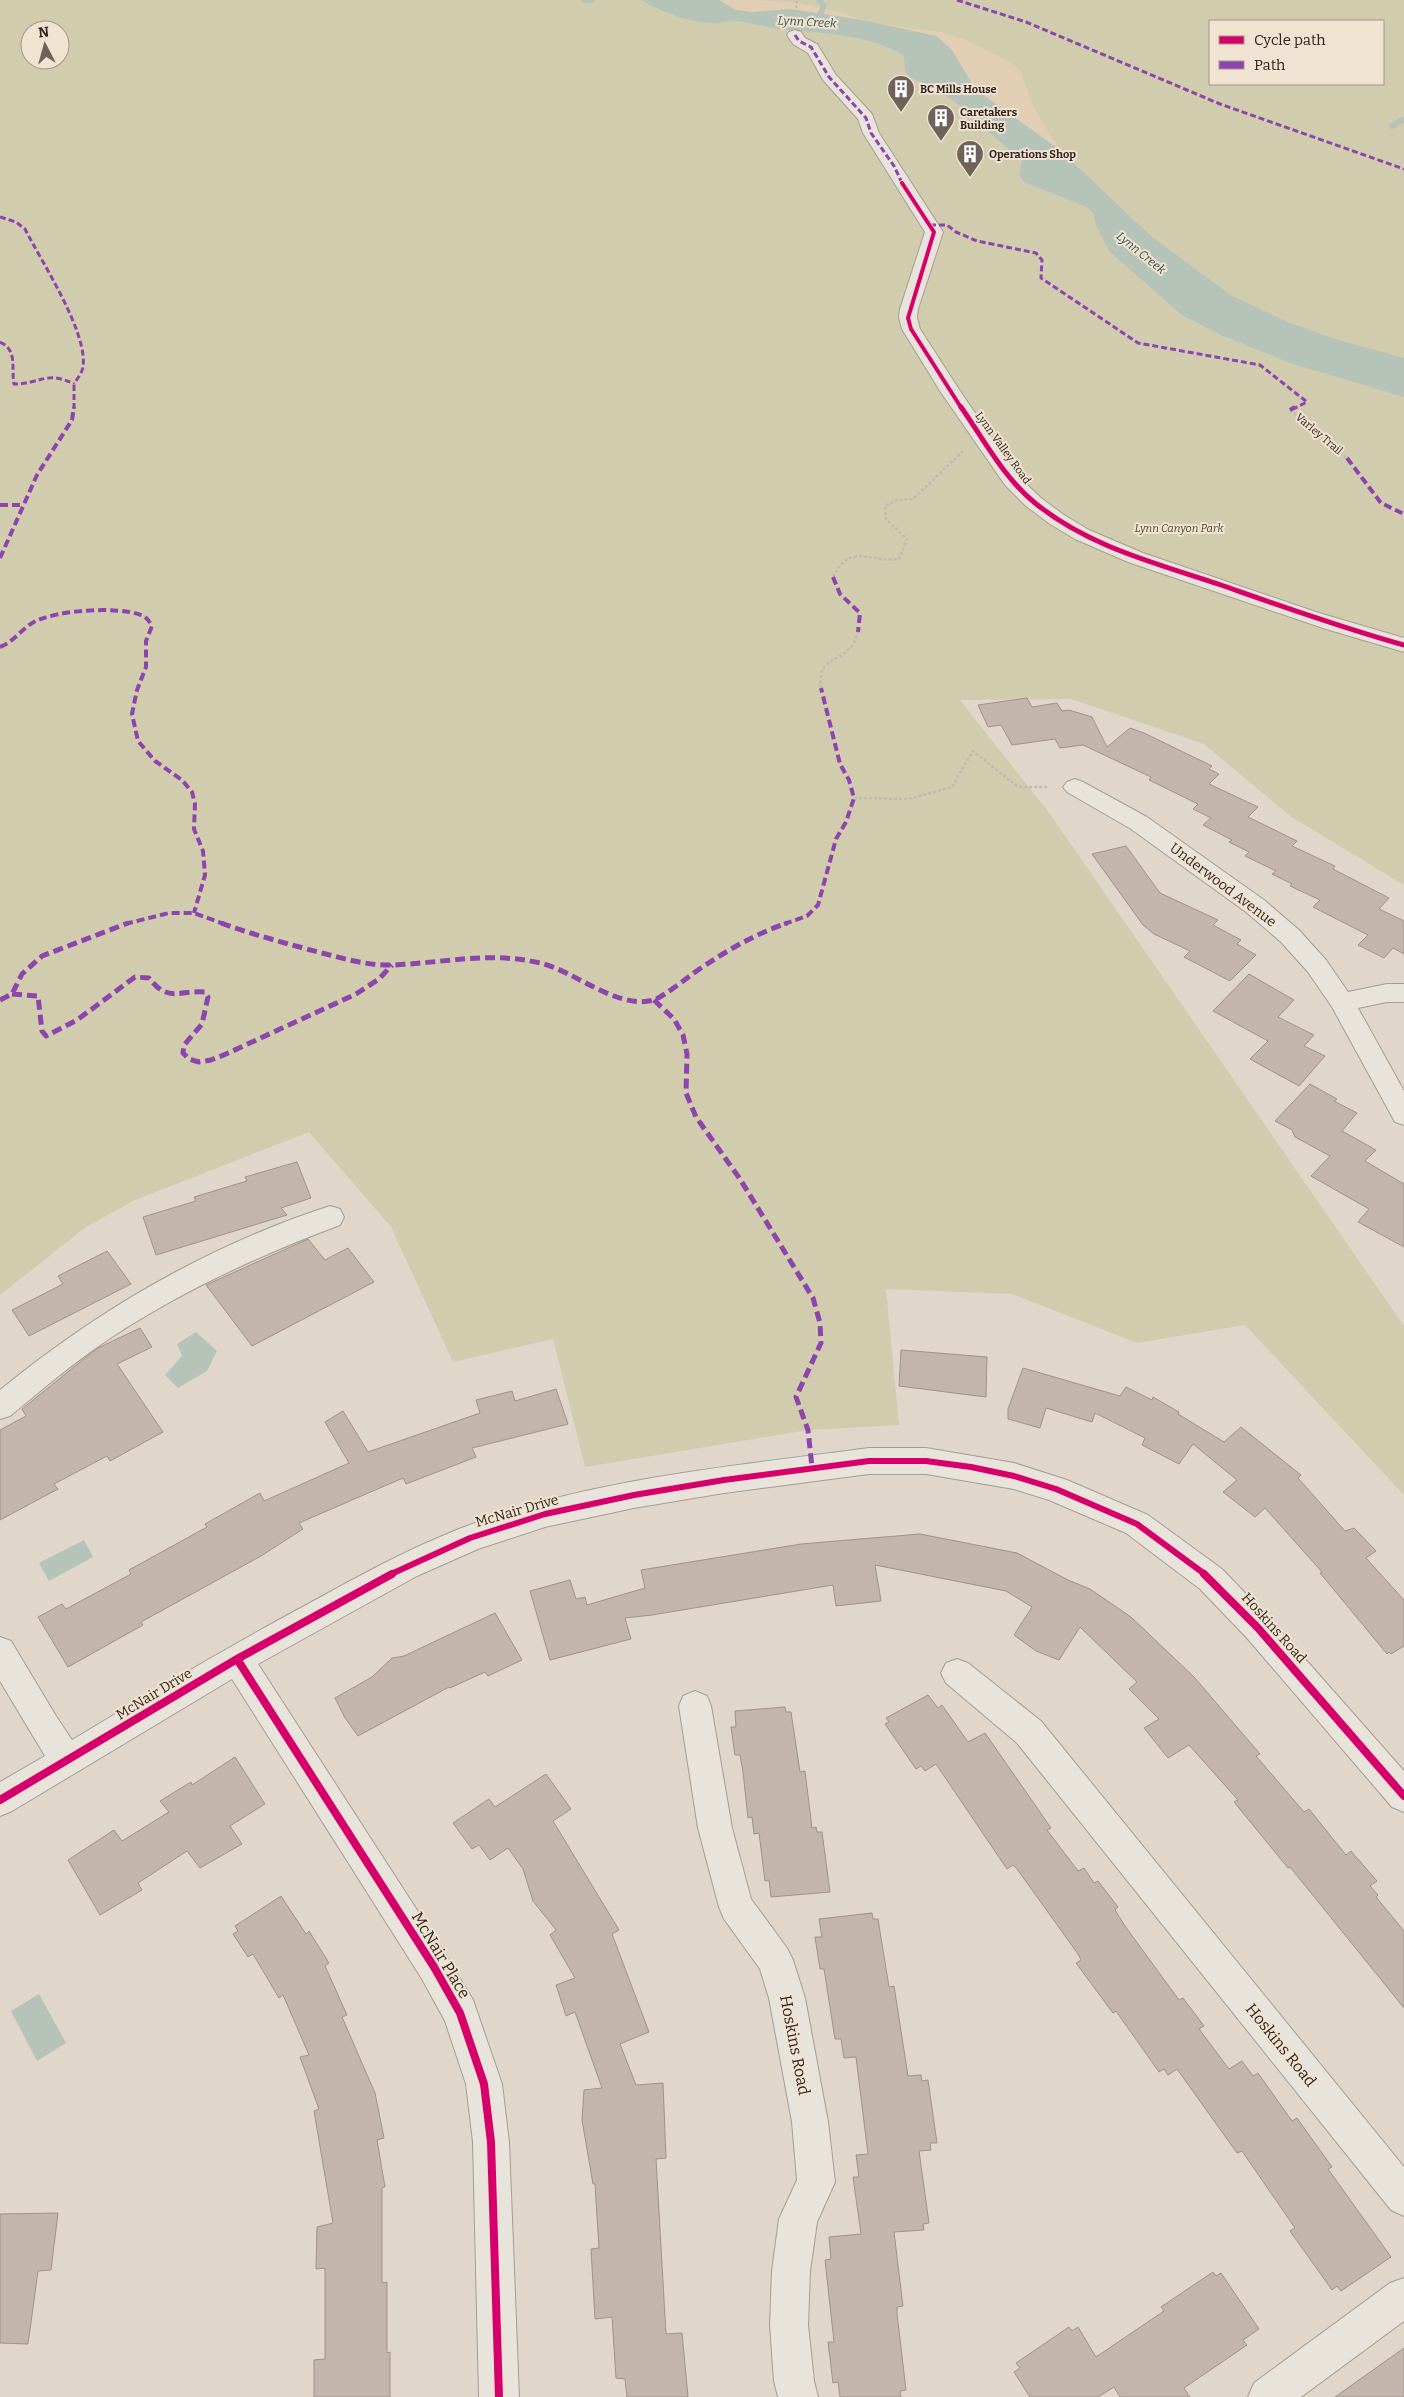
<svg xmlns="http://www.w3.org/2000/svg" width="1404" height="2397" font-family="Bitter,serif">
<style>
.green{fill:#d1ccae;fill-rule:evenodd}
.sand{fill:#e1ceb4}
.water{fill:#b6c3b8}
.lines{fill:none;stroke-linecap:round;stroke-linejoin:round}
.stream{stroke:#b6c3b8;stroke-width:5.5}
.building{fill:#c3b4ac;stroke:#9f928a}
.minor-casing{stroke:#a59c94;stroke-width:2}
.path-far1{stroke:#c1bab3;stroke-width:2;stroke-dasharray:2.5 2;stroke-linecap:butt}
.path{stroke:#c1bab3;stroke-width:2.5;stroke-dasharray:3 2;stroke-linecap:butt}
.minor{fill:#e8e3db;fill-rule:evenodd}
.quiet-far2{stroke:#8e44ad;stroke-width:3;stroke-dasharray:6 3;stroke-linecap:butt}
.quiet-far1{stroke:#8e44ad;stroke-width:4;stroke-dasharray:8 4;stroke-linecap:butt}
.quiet{stroke:#8e44ad;stroke-width:5;stroke-dasharray:10 5;stroke-linecap:butt}
.cycleway-far3-casing{stroke:#f1e3d1;stroke-width:5.5}
.cycleway-far2-casing{stroke:#f1e3d1;stroke-width:8}
.cycleway-far1-casing{stroke:#f1e3d1;stroke-width:9}
.cycleway-casing{stroke:#f1e3d1;stroke-width:11}
.cycleway-far3{stroke:#d6006c;stroke-width:4}
.cycleway-far2{stroke:#d6006c;stroke-width:5}
.cycleway-far1{stroke:#d6006c;stroke-width:6}
.cycleway{stroke:#d6006c;stroke-width:8}
.labels{text-anchor:middle;dominant-baseline:central;stroke-width:4;stroke-linejoin:round;paint-order:stroke}
.far-poi-label{font-size:11px;font-weight:bold;fill:#31241e;stroke:#f1e3d1;text-anchor:start}
.far-street-label{font-size:11px;fill:#31241e;stroke:#f1e3d1}
.far-park-label{font-size:11px;font-style:italic;fill:#484c27;stroke:#f1e3d1}
.far-water-label{font-size:12px;font-style:italic;fill:#2f5049;stroke:#f1e3d1}
.street-label{font-size:14px;fill:#31241e;stroke:#f1e3d1}
.near-street-label{font-size:16px;fill:#31241e;stroke:#f1e3d1}
</style>
<rect width="100%" height="100%" fill="#e0d6ca"/>
<!-- green -->
<path class="green" d="M0,0H1404V885L1290,816L1204,744L1071,699L960,700L1050,814L1404,1326V1495L1245,1325L1137,1343L1012,1294L886,1289L899,1425L808,1430L585,1467L553,1339L453,1362L391,1227L309,1132L135,1200L86,1227L0,1295ZM1210,21H1383V84H1210ZM30,30H60V60H30Z"/>
<!-- sand -->
<path class="sand" d="M719,0C771,0 811,0 861,20C838,17 814,11 791,10C768,8 737,21 719,0Z
M887,25L941,32L968,41L1013,63L1021,72L1035,110L1060,150L975,89L952,50L944,42L936,36Z"/>
<!-- water -->
<path class="water" d="M640,0H719L736,10L752,12L790,9L861,20L936,36L952,50L975,89L1060,150L1152,237L1232,296L1290,323L1335,339L1404,358V397L1287,362L1221,335L1182,315L1109,251L1096,225L1093,213L1087,207L1024,182L1019,175L1022,161L954,101L933,87L910,77L905,71L904,56C870,33 812,33 773,28C760,26 745,21 732,21C725,21 719,24 713,23C688,23 662,11 640,0Z
M196,1332L217,1351L207,1371L178,1388L165,1375L182,1356L177,1344Z
M84,1540L93,1557L49,1581L39,1563Z
M39,1994L66,2043L37,2061L11,2011Z"/>
<g class="lines">
<!-- stream -->
<path class="stream" d="M584,0H592
M816,23L824,6L819,0
M1392,126L1404,119"/>
</g>
<!-- building -->
<path class="building" d="M1027,698L1032,707L1057,703L1062,711L1069,710L1092,717L1107,747L1130,728L1144,733L1212,766L1209,769L1219,774L1209,784L1258,807L1248,817L1297,841L1292,846L1335,866L1333,869L1389,898L1379,909L1404,921V954L1393,948L1384,958L1358,945L1368,935L1313,907L1320,900L1290,886L1292,884L1272,874L1276,871L1245,856L1249,852L1229,842L1232,840L1203,825L1211,818L1193,809L1198,804L1149,780L1151,777L1083,745L1060,748L1055,739L1012,745L1001,725L988,727L978,705Z
M1126,846L1160,893L1218,920L1213,925L1241,940L1237,944L1256,955L1230,981L1184,957L1190,951L1154,934L1143,925L1092,854Z
M1249,974L1294,1000L1278,1017L1314,1035L1304,1046L1325,1056L1299,1086L1250,1059L1268,1041L1213,1011Z
M1310,1084L1337,1099L1334,1101L1357,1113L1342,1131L1376,1150L1365,1161L1404,1184V1247L1358,1222L1369,1209L1311,1176L1330,1156L1295,1137L1292,1130L1275,1121Z
M297,1162L311,1198L281,1208L287,1215L156,1255L143,1217L196,1201L194,1197L247,1181L245,1177Z
M308,1239L325,1260L348,1248L374,1282L252,1346L206,1285Z
M107,1251L131,1284L29,1336L12,1310L63,1284L58,1276Z
M140,1328L152,1347L117,1364L163,1432L110,1461L107,1456L54,1484L58,1489L0,1520V1430L26,1416L22,1409L85,1358L98,1348Z
M901,1350L987,1357L986,1397L899,1386Z
M1023,1368L1120,1396L1126,1387L1152,1400L1153,1397L1179,1412L1178,1414L1224,1442L1241,1427L1301,1475L1298,1478L1345,1531L1354,1528L1376,1551L1366,1558L1404,1600V1646L1391,1654L1389,1652L1387,1654L1320,1573L1322,1572L1265,1508L1255,1517L1223,1492L1237,1480L1193,1444L1179,1464L1142,1445L1145,1438L1095,1413L1092,1422L1046,1408L1040,1428L1008,1419V1409Z
M556,1389L568,1424L472,1448L476,1457L406,1484L403,1478L299,1523L303,1529L261,1556L141,1622L143,1625L68,1667L38,1617L62,1604L66,1609L131,1574L129,1570L207,1527L205,1524L260,1493L264,1501L349,1463L325,1422L343,1411L368,1452L480,1413L476,1400L512,1391L515,1401Z
M920,1534L1017,1553L1068,1580L1090,1589L1131,1617L1194,1677L1260,1754L1256,1756L1304,1812L1309,1809L1346,1855L1351,1851L1377,1881L1370,1886L1378,1895L1376,1897L1404,1931V2008L1290,1867L1288,1868L1234,1802L1238,1800L1189,1745L1168,1758L1144,1728L1159,1719L1129,1689L1137,1682L1080,1627L1059,1660L1036,1651L1014,1635L1032,1607L1006,1591L875,1565L881,1601L836,1606L833,1585L652,1615L625,1618L631,1639L550,1660L530,1591L570,1580L576,1599L585,1597L587,1605L645,1588L641,1570L801,1544Z
M495,1613L522,1660L488,1676L485,1672L450,1688L449,1687L358,1736L345,1718L335,1698L372,1677L392,1658L404,1656Z
M928,1695L938,1708L942,1705L968,1742L985,1733L1051,1828L1047,1830L1078,1871L1084,1868L1094,1883L1098,1881L1118,1907L1115,1910L1125,1926L1179,2000L1183,1998L1204,2026L1199,2029L1229,2069L1242,2061L1253,2076L1258,2073L1292,2121L1297,2118L1332,2167L1328,2169L1391,2257L1341,2291L1337,2286L1332,2290L1290,2231L1295,2228L1242,2151L1237,2153L1177,2069L1168,2075L1164,2069L1159,2072L1116,2011L1113,2013L1076,1963L1081,1960L1078,1954L1017,1869L1013,1865L1007,1869L936,1764L925,1771L921,1766L916,1769L885,1724L889,1722L886,1718Z
M785,1707L786,1712H791L800,1772L805,1771L812,1828L816,1827L817,1832H822L830,1892L771,1897L769,1880L765,1881L759,1833L754,1834L752,1817L748,1818L743,1772L740,1755H735L731,1727H736L735,1711Z
M235,1757L265,1804L230,1826L242,1844L200,1868L187,1851L138,1883L142,1890L100,1915L68,1860L114,1830L122,1841L169,1812L160,1801L191,1782L192,1785Z
M546,1774L571,1809L553,1821L619,1930L612,1934L649,2032L620,2044L636,2085L663,2083L666,2158L656,2159L666,2334L682,2333L688,2397H627L625,2379L616,2378L612,2317L595,2319L591,2249L599,2248L595,2184H593L582,2120L584,2090L602,2088L575,2012L566,2016L556,1985L575,1978L550,1935L556,1930L533,1901L523,1869L508,1848L490,1860L479,1845L472,1849L453,1823L489,1799L495,1807Z
M281,1896L306,1934L309,1931L329,1963L325,1966L347,2015L342,2017L375,2093L384,2138L377,2140L385,2187L382,2188V2283L387,2282V2353L390,2352V2397H314V2360L325,2359V2268L316,2269L317,2227L333,2223L314,2111L319,2109L300,2057L309,2055L283,1995L279,1998L253,1954L248,1957L233,1934L238,1931L235,1926Z
M872,1913L873,1919H878L889,1987L894,1986L908,2076L921,2075L922,2081L928,2080L937,2143H930L931,2150L919,2151L929,2223L923,2224L924,2230L894,2232L903,2306L897,2307V2314L906,2390L900,2391L901,2397H840L838,2382L833,2383L828,2342H834L825,2260L831,2259L829,2237L861,2234L853,2177H859L856,2155L868,2154L856,2057L844,2058L841,2039H835L824,1969H820L815,1937H822L819,1919Z
M58,2213L51,2270L38,2271L28,2344L0,2343V2214Z
M1213,2272L1216,2276L1221,2273L1259,2329L1243,2340L1247,2345L1184,2388L1190,2397H1120L1114,2387L1098,2397H1030L1014,2372L1020,2368L1016,2363L1069,2327L1072,2331L1078,2327L1096,2357L1164,2311L1161,2307Z
M1404,2348V2397H1335Z"/>
<g class="lines">
<defs>
<path id="minor" d="M795,30L801,32L805,38L817,44L836,75L872,114L879,133L943,232L918,309L917,318L920,329L960,391L1019,477L1041,498L1064,515L1089,530L1143,553L1319,613L1404,638V652L1326,629L1128,562L1075,539L1050,524L1026,506L1005,485L940,391L902,329L899,318L900,309L925,232L863,133L858,119L823,80L808,53L793,44L787,35L789,32Z
M1075,779L1083,782L1147,817L1264,900L1299,930L1326,960L1348,992L1387,984H1404V1002H1387L1358,1008L1404,1091V1125L1395,1122L1332,1007L1308,972L1281,942L1246,912L1131,829L1067,792L1063,787L1067,782Z
M330,1206L340,1209L344,1217L340,1225C260,1255 181,1291 109,1339C74,1362 43,1389 10,1416L0,1419V1390C98,1310 209,1245 330,1206Z
M869,1448H926L1014,1463L1067,1480L1148,1515L1222,1569L1269,1618L1404,1771V1812L1392,1807L1247,1638L1200,1589L1126,1533L1049,1500L1014,1489L926,1474H869L724,1493L634,1508L545,1527L478,1549L417,1576L258,1664L446,1955L473,2000L502,2084L509,2142L519,2397H479L473,2142L466,2084L445,2021L422,1979L232,1679L12,1811L0,1816V1782L45,1756L0,1681V1637L11,1641L56,1716L72,1740C150,1693 228,1647 308,1604C357,1577 406,1550 459,1529C584,1479 736,1466 869,1448Z
M957,1659L968,1663L1041,1721L1404,2167V2216L1391,2210L1017,1743L946,1683L941,1673L946,1663Z
M695,1691L707,1696L711,1706L732,1828L751,1899L787,1948L793,1960L805,1998L828,2122L835,2182L817,2222L810,2271L808,2325L814,2381L818,2397H778L774,2381L770,2325L772,2271L779,2219L797,2180L792,2122L769,1998L760,1969L724,1919L719,1907L698,1828L679,1706L683,1696Z
M1404,2278V2321L1301,2397H1248L1254,2383L1390,2283Z"/>
</defs>
<!-- minor casing -->
<use href="#minor" class="minor-casing"/>
<!-- path-far1 -->
<path class="path-far1" d="M796,17L797,0"/>
<!-- path -->
<path class="path" d="M1290,410L1347,458
M833,577C850,542 870,563 899,559L907,539L886,519L885,506L897,500L913,499L963,451
M821,688C818,657 835,665 851,647C855,643 856,637 858,632
M854,798L908,799L952,787L973,751L1018,787H1048"/>
<!-- minor -->
<use href="#minor" class="minor"/>
<!-- quiet-far2 -->
<path class="quiet-far2" d="M957,0L1026,22L1220,104L1404,169
M795,35L799,41L811,47L829,77L866,118L871,133L894,166L902,183
M0,217L16,222L25,229C41,261 88,332 83,367C82,373 77,379 74,384
M930,225H947L956,232L977,241L1036,253L1042,260L1041,278L1138,343L1260,365L1307,402L1293,409
M0,342C18,350 11,368 14,384C41,384 46,370 74,384
M74,409V384"/>
<!-- quiet-far1 -->
<path class="quiet-far1" d="M1290,410L1295,407
M1347,458L1381,503L1404,514
M0,505H23
M0,558L37,475L72,420L74,407
M833,577L840,594L860,613L858,632
M0,647C14,642 21,629 34,622C56,610 118,606 141,615C147,617 149,621 152,626L146,641V667L137,690L132,714L138,741L155,761L182,780L192,792L195,804L194,829L203,851L205,875L194,913
M125,924L169,913H194L224,924
M784,924L807,916L818,905L836,839L846,822L854,798L849,780L840,764L821,688"/>
<!-- quiet -->
<path class="quiet" d="M221,923C254,935 288,944 322,953C345,959 369,966 393,965C443,963 490,951 540,963C575,971 617,1010 654,1000C663,997 688,977 698,970C728,950 753,935 787,923
M12,994L38,996L42,1031L46,1036L77,1020L135,977L149,978C168,1003 179,990 205,992L208,997L202,1024L184,1045L183,1053L189,1059L199,1062L211,1060L226,1054L356,994L379,979L392,965
M0,1000L12,994L22,974L42,956L128,923
M654,1000L674,1019L683,1035L687,1054L686,1093L696,1117L740,1179L813,1298L820,1323L821,1343L796,1397L808,1430L812,1467"/>
<defs>
<path id="cycleway-far3" d="M902,183L934,232L908,318L911,329L962,409"/>
<path id="cycleway-far2" d="M961,407C984,440 1004,478 1035,503C1089,547 1156,563 1221,585C1281,606 1342,628 1404,645"/>
<path id="cycleway-far1" d="M389,1575L470,1538L545,1514L634,1495L724,1480L869,1461H926L971,1467L1014,1476L1056,1489L1137,1524L1206,1575"/>
<path id="cycleway" d="M1204,1574L1258,1628L1404,1796
M237,1659L434,1967L460,2013L484,2084L491,2142L499,2397
M0,1800L237,1659L392,1574"/>
</defs>
<!-- cycleway-far3 casing -->
<use href="#cycleway-far3" class="cycleway-far3-casing"/>
<!-- cycleway-far2 casing -->
<use href="#cycleway-far2" class="cycleway-far2-casing"/>
<!-- cycleway-far1 casing -->
<use href="#cycleway-far1" class="cycleway-far1-casing"/>
<!-- cycleway casing -->
<use href="#cycleway" class="cycleway-casing"/>
<!-- cycleway-far3 -->
<use href="#cycleway-far3" class="cycleway-far3"/>
<!-- cycleway-far2 -->
<use href="#cycleway-far2" class="cycleway-far2"/>
<!-- cycleway-far1 -->
<use href="#cycleway-far1" class="cycleway-far1"/>
<!-- cycleway -->
<use href="#cycleway" class="cycleway"/>
</g>
<!-- icons -->
<defs>
<symbol id="building-pin" viewBox="-11 -11 22 30"><path d="M0 17L-7.5 6A9.5 9.5 0 1 1 7.5 6Z" fill="#6e625a" stroke="#f1e3d1"/><path d="M-4-6H4V6H1V3H-1V6H-4ZM-2.5-4.3h1.7v1.8h-1.7ZM.8-4.3h1.7v1.8H.8ZM-2.5-1h1.7V.8h-1.7ZM.8-1h1.7V.8H.8Z" fill="#fff"/></symbol>
</defs>
<g fill-rule="evenodd">
<use href="#building-pin" x="885" y="73" width="32" height="43"/>
<use href="#building-pin" x="925" y="102" width="32" height="43"/>
<use href="#building-pin" x="954" y="138" width="32" height="43"/>
</g>
<g class="labels">
<!-- far-poi labels -->
<g class="far-poi-label">
<text x="920" y="89">BC Mills House</text>
<text x="960" y="112">Caretakers<tspan x="960" dy="13">Building</tspan></text>
<text x="989" y="154">Operations Shop</text>
</g>
<!-- far-street labels -->
<g class="far-street-label">
<text transform="translate(1319 434) rotate(40)">Varley Trail</text>
<text transform="translate(1003 448) rotate(54)">Lynn Valley Road</text>
</g>
<!-- far-park labels -->
<g class="far-park-label">
<text x="1179" y="528">Lynn Canyon Park</text>
</g>
<!-- far-water labels -->
<g class="far-water-label">
<text transform="translate(807 22) rotate(3)">Lynn Creek</text>
<text transform="translate(1141 253) rotate(39)">Lynn Creek</text>
</g>
<!-- street labels -->
<g class="street-label">
<text transform="translate(1223 885) rotate(37)">Underwood Avenue</text>
<text transform="translate(517 1511) rotate(-16)">McNair Drive</text>
<text transform="translate(1274 1628) rotate(48)">Hoskins Road</text>
<text transform="translate(154 1694) rotate(-31)">McNair Drive</text>
</g>
<!-- near-street labels -->
<g class="near-street-label">
<text transform="translate(441 1955) rotate(59)">McNair Place</text>
<text transform="translate(795 2045) rotate(79)">Hoskins Road</text>
<text transform="translate(1281 2045) rotate(51)">Hoskins Road</text>
</g>
</g>
<!-- legend -->
<rect x="1209" y="20" width="175" height="65" fill="#f1e3d1" stroke="#a49789"/>
<rect x="1219" y="36" width="25" height="8" fill="#d6006c" stroke="#a49789"/>
<text x="1254" y="45" font-size="15" fill="#31241e">Cycle path</text>
<rect x="1219" y="61" width="25" height="8" fill="#8e44ad" stroke="#a49789"/>
<text x="1254" y="70" font-size="15" fill="#31241e">Path</text>
<!-- north arrow -->
<g transform="translate(45 45) rotate(354)"><circle r="24" fill="#f1e3d1" stroke="#a49789"/>
<path d="M0-4L9 19L0 12L-9 19Z" fill="#6e625a"/>
<text y="-8" font-size="14" font-weight="bold" text-anchor="middle" fill="#31241e">N</text>
</g>
</svg>
